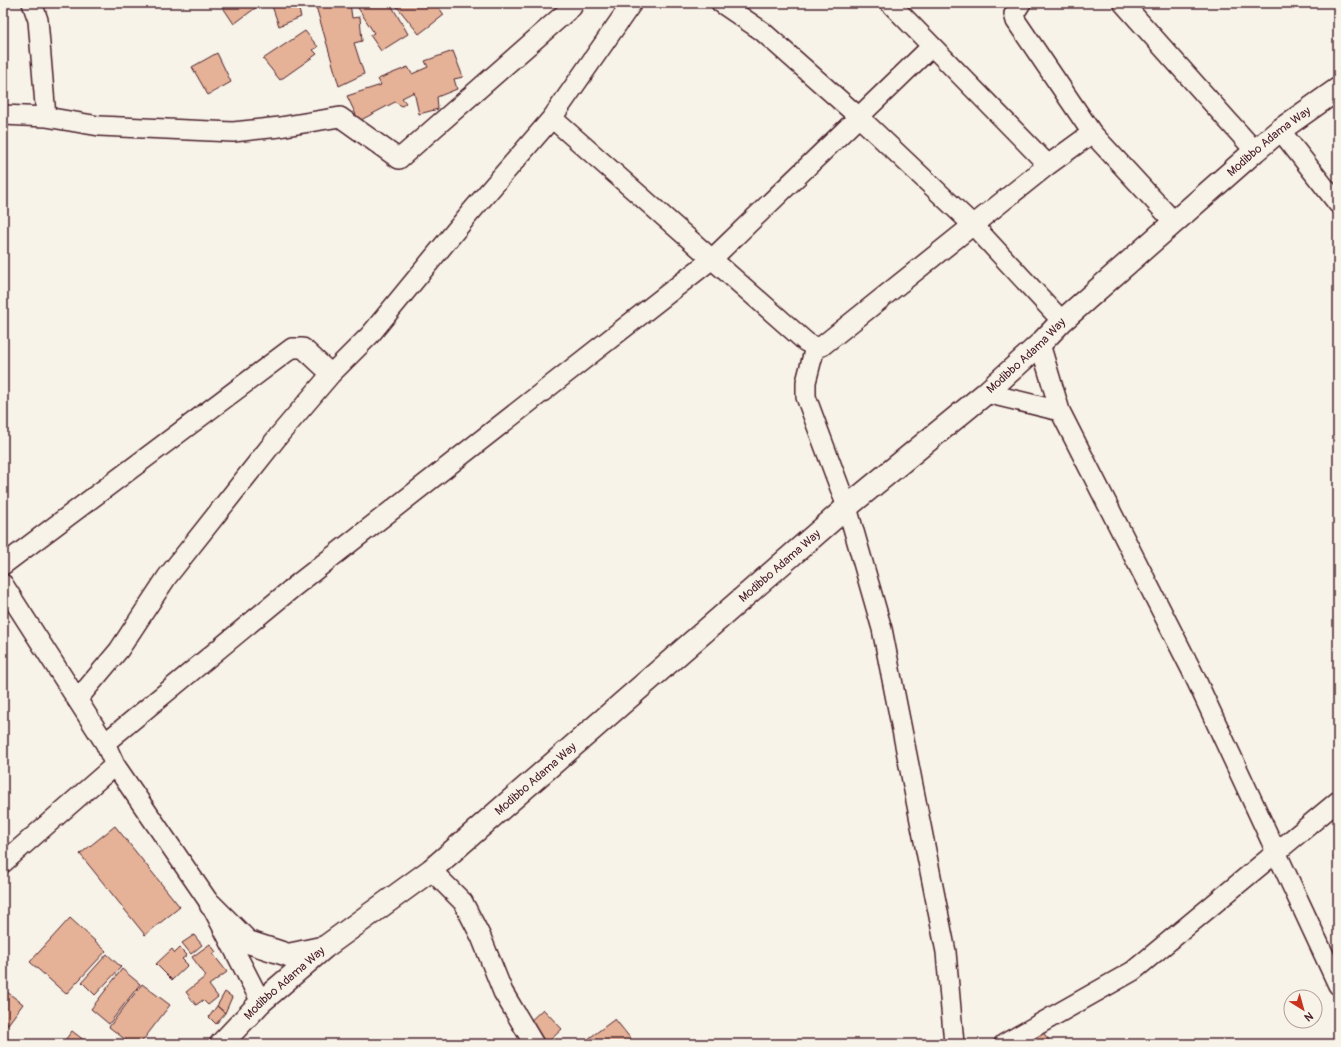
<svg xmlns="http://www.w3.org/2000/svg" width="1341" height="1047" font-family="Pangolin,sans-serif">
<style>
.building{fill:#e5b297;stroke:#4a1f2b}
.lines{fill:none;stroke-linecap:round;stroke-linejoin:round}
.street-casing{stroke:#4a1f2b;stroke-width:22}
.secondary-casing{stroke:#4a1f2b;stroke-width:25}
.street{stroke:#f7f3e8;stroke-width:19}
.secondary{stroke:#f7f3e8;stroke-width:22}
.labels{text-anchor:middle;dominant-baseline:central;stroke-width:3;stroke-linejoin:round;paint-order:stroke}
.street-label{font-size:12px;fill:#4a1f2b;stroke:#f7f3e8}
</style>
<rect width="100%" height="100%" fill="#f7f3e8"/>
<filter id="ink" filterUnits="userSpaceOnUse"><feTurbulence type="fractalNoise" baseFrequency=".025" numOctaves="2"/><feDisplacementMap in="SourceGraphic" scale="8" xChannelSelector="R" yChannelSelector="G"/><feConvolveMatrix kernelMatrix="1 2 1 2 8 2 1 2 1" color-interpolation-filters="sRGB"/></filter>
<g filter="url(#ink)">
<!-- building -->
<path class="building" d="M220,3H262L234,24Z
M271,3H297L301,17L279,26Z
M315,3H350L352,18L360,17L362,41L354,43L364,74L339,86Z
M355,3H390L408,34L381,51L370,35L374,33Z
M394,3H436L444,15L419,34Z
M305,31L318,47L313,50L317,54L280,80L263,59Z
M453,51L463,77L454,79L457,89L437,97L438,109L419,114L414,92L402,98L406,103L402,106L395,102L359,121L347,96L381,85L378,79L408,67L412,74L428,67L425,61Z
M217,53L231,82L208,95L192,67Z
M115,826L180,907L145,935L80,854Z
M1338,854V866L1333,857Z
M70,918L106,951L66,994L30,962Z
M194,935L202,945L191,954L182,943Z
M210,944L216,952L213,954L227,972L209,985L218,997L208,1005L203,1000L196,1005L186,992L206,976L192,957Z
M180,948L187,955L182,959L188,965L172,980L156,964L172,949L175,953Z
M107,954L121,967L95,995L82,982Z
M122,969L140,984L109,1024L91,1009Z
M142,984L170,1005L140,1044H131L109,1027Z
M3,989L23,1004L3,1031Z
M225,992L232,997L225,1013L217,1006Z
M217,1006L225,1013L216,1024L209,1017Z
M543,1009L562,1029L546,1044H542L525,1026Z
M615,1019L635,1044H586L584,1042Z
M72,1031L89,1044H62Z
M1042,1031L1052,1044H1025Z"/>
<g class="lines">
<defs>
<path id="street" d="M32,3L38,20L46,117
M721,3L762,31L860,118L974,226L1062,321
M890,3L1048,165
M1021,3L1014,14L1016,21L1092,133L1174,222
M1123,3L1255,151
M3,115L46,117L99,126L233,132L280,127L340,117L399,159L572,7L573,3
M552,118L806,342L815,347L822,346L1048,165L1092,133
M1280,130L1338,204
M1040,344L1060,411L1192,671L1338,985
M815,347L806,382V397L847,507L882,629L946,952L954,1044
M986,393L1060,411
M3,565L292,348H303L331,374
M3,584L105,743L115,765L211,905L261,1002
M77,700L119,650L167,577L280,434L331,374L370,335L470,213L552,118L632,3
M105,743L295,586L712,259L932,46
M3,863L115,765
M431,870L463,902L481,937L503,992L534,1044
M1004,1044L1133,971L1338,801"/>
<g id="secondary">
<path d="M211,905L248,942L288,955L321,948"/>
<path id="s1" d="M221,1044L261,1002L325,947L431,870L847,507L986,393L1040,344L1062,321L1255,151L1280,130L1338,89"/>
</g>
</defs>
<!-- street casing -->
<use href="#street" class="street-casing"/>
<!-- secondary casing -->
<use href="#secondary" class="secondary-casing"/>
<!-- street -->
<use href="#street" class="street"/>
<!-- secondary -->
<use href="#secondary" class="secondary"/>
</g>
</g>
<g class="labels">
<!-- street labels -->
<g class="street-label">
<text stroke="none"><textPath href="#s1" startOffset="1384">Modibbo Adama Way</textPath></text>
<text stroke="none"><textPath href="#s1" startOffset="1060">Modibbo Adama Way</textPath></text>
<text stroke="none"><textPath href="#s1" startOffset="736">Modibbo Adama Way</textPath></text>
<text stroke="none"><textPath href="#s1" startOffset="412">Modibbo Adama Way</textPath></text>
<text stroke="none"><textPath href="#s1" startOffset="88">Modibbo Adama Way</textPath></text>
</g>
</g>
<!-- margin -->
<rect width="1341" height="1047" fill="none" stroke="#f7f3e8" stroke-width="16"/>
<rect x="8" y="8" width="1325" height="1031" fill="none" stroke="#4a1f2b" stroke-width="1.5" filter="url(#ink)"/>
<!-- north arrow -->
<g transform="translate(1303 1009) rotate(143)"><circle r="19" fill="#f7f3e8" stroke="#b29e9c"/>
<path d="M0-3L7 15L0 10L-7 15Z" fill="#c8321e"/>
<text y="-6" font-size="11" font-weight="bold" text-anchor="middle" fill="#4a1f2b">N</text>
</g>
</svg>
